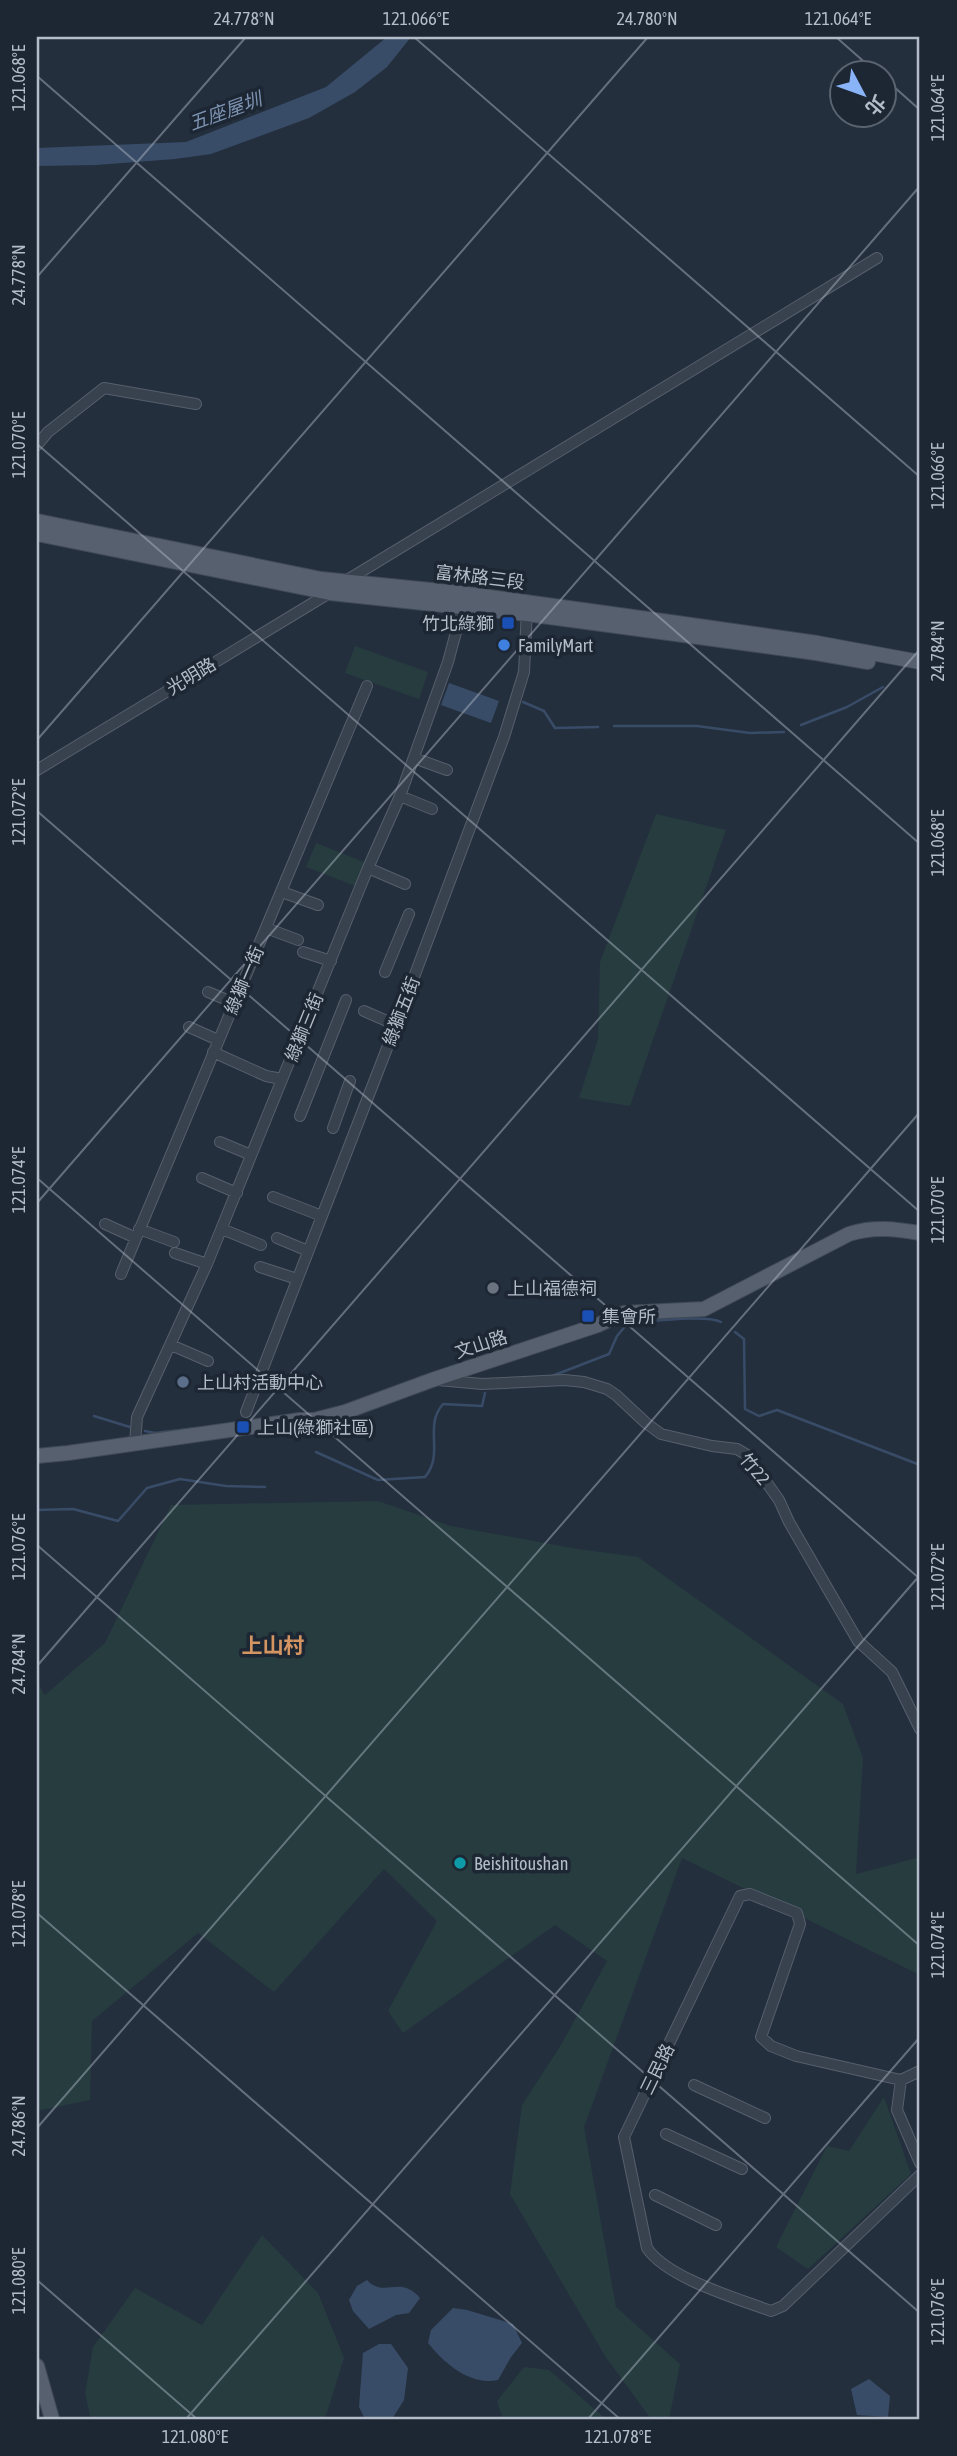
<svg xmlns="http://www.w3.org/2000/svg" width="957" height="2456" font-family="'Asap Condensed','Noto Sans TC',sans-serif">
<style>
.green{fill:#263c3f}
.water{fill:#394c67}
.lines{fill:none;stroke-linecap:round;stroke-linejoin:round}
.stream{stroke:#394c67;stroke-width:2.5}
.minor-casing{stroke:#565f6c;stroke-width:12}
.major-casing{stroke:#414a57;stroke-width:16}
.minor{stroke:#38414e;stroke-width:10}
.major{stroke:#56606e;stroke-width:14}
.ticks{fill:none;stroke:#b4bcc9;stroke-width:2;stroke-opacity:0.45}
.transit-dot{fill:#1a4fb4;stroke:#1d2633;stroke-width:2.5}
.shop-dot{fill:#3f7fe0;stroke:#1d2633;stroke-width:2.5}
.worship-dot{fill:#6b7280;stroke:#1d2633;stroke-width:2.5}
.service-dot{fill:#5c6f8a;stroke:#1d2633;stroke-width:2.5}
.culture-dot{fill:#0f9aa8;stroke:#1d2633;stroke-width:2.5}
.labels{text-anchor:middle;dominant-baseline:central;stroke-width:7;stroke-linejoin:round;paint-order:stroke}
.street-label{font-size:18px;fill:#b4bcc9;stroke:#1d2633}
.poi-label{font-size:18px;fill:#b4bcc9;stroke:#1d2633;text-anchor:start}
.water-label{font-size:19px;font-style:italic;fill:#7c92b1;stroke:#1d2633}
.quarter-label{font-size:21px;font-weight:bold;fill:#d59563;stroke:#1d2633}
.neatline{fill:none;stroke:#b4bcc9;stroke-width:2.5}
.ticks-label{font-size:18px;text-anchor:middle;fill:#b4bcc9}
</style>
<rect width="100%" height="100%" fill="#242f3e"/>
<!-- green -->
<path class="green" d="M355,646L428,672L419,699L345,673Z
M656,814L726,830L630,1106L579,1098L598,1039L600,962Z
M316,843L364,862L355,886L306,867Z
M378,1501L451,1526L578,1549L638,1557L843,1704L863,1758L856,1874L920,1857V1975L682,1858L584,2127L616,2307L680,2364L669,2419H651L605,2356L510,2194L522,2105L561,2045L607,1961L555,1925L403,2033L388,2011L437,1921L384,1869L274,1992L198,1933L92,2021L90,2100L37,2111V1682L45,1695L105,1643L171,1505Z
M884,2097L911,2174L808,2269L776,2247L827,2146L849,2151Z
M262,2235L318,2293L344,2358L325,2419H91L85,2394L93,2347L135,2288L202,2325Z
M524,2367L549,2370L606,2419H503L497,2401Z"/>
<!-- water -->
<path class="water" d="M387,37H411L387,67L355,92L309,118L211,154L175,159L96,165L37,166V148L186,142L326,87Z
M449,683L499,701L491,723L441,705Z
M367,2280C385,2299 399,2274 420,2298L409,2313L396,2315L369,2329L353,2311L349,2300L357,2286Z
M453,2308L467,2310L513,2324L522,2343L511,2357L498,2380C470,2386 444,2363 428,2343L431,2330Z
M379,2344H391L408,2368L404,2400L392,2419H365L359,2407L363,2353Z
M869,2379L890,2396L888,2417L857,2415L851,2389Z"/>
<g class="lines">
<!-- stream -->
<path class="stream" d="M523,702L544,711L555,728L598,727
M801,725L847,707L883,687
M614,726H697L750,733L784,732
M735,1332L744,1339L745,1409L759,1416L777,1410L920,1465
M552,1376L609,1354L617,1336L628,1323C648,1322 706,1314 721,1322
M94,1416L133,1428
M145,1431L155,1433L197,1428
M316,1452L378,1480L425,1477C445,1453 423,1427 443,1404L482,1406L485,1393
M37,1510L73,1509L118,1521L147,1488L180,1479L226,1486L265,1487"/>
<defs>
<path id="minor" d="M37,445L48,432L104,388L196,404
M344,582L877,258
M414,758L447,770
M37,770L331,592
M400,796L432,809
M368,868L405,884
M282,892L318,905
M266,928L298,940
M303,952L331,961
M385,972L409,914
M208,992L234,1003
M364,1011L396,1025
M189,1027L218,1040
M213,1052L266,1076L282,1079
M300,1116L346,1000
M333,1128L350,1081
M220,1142L251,1155
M202,1178L237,1193
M273,1197L322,1216
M105,1224L136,1238
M139,1229L174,1242
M222,1229L261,1245
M277,1238L308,1251
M175,1253L207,1264
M260,1267L297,1279
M121,1274C201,1078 286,883 367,686
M171,1345L208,1361
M438,1380L482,1384L564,1380L584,1382L607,1389L616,1395L646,1423L661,1434L712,1446L737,1449L747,1455L779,1500L789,1522L858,1641L892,1672L920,1729
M246,1412L396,1025L504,737L524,672L527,609
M135,1443L137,1417L207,1264L368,868L400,796L448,662L463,606
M920,2071L901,2080L796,2056L771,2046L761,2037L800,1924L797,1913L750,1894L740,1896L624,2137L647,2248C667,2278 736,2298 771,2311L783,2306L920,2175
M901,2080L897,2110L920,2163
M694,2085L765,2118
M666,2134L742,2169
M655,2195L716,2225"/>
<path id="major" d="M37,521L321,579L460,593L677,623L817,643L920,662
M37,534L330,593L527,614L816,653L868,662
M37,1456L68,1453L300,1420H314L345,1412L432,1380L598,1325L624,1313L704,1309L849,1234C874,1226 895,1229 920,1233
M37,2366L52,2419"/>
</defs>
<!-- minor casing -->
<use href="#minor" class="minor-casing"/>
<!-- major casing -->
<use href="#major" class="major-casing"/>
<!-- minor -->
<use href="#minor" class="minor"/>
<!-- major -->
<use href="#major" class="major"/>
</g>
<!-- ticks -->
<path class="ticks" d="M414,37L920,477M836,37L878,74M37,76L920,844M884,78L920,110M37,277L246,37M37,444L920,1212M37,740L648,37M37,811L920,1579M37,1178L920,1946M37,1203L920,186M37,1545L920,2313M37,1666L920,649M37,1913L620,2419M37,2128L920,1112M37,2280L197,2419M186,2419L920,1575M588,2419L920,2037"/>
<!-- markers -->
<g class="transit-dot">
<rect x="501" y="616" width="14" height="14" rx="3.5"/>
<rect x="581" y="1309" width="14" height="14" rx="3.5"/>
<rect x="236" y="1420" width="14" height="14" rx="3.5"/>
</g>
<circle class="shop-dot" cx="504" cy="645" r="7"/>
<circle class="worship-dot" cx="493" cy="1288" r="7"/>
<circle class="service-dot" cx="183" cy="1382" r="7"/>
<circle class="culture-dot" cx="460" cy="1863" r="7"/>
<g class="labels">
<!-- street labels -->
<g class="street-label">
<text transform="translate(480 577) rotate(7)">富林路三段</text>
<text transform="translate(191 676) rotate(-31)">光明路</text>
<text transform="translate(244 980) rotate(-67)">綠獅一街</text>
<text transform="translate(401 1011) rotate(-69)">綠獅五街</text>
<text transform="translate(304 1027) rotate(-68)">綠獅三街</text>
<text transform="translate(481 1344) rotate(-18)">文山路</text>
<text transform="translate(755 1469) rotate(50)">竹22</text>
<text transform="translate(657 2069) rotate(-64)">三民路</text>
</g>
<!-- poi labels -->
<g class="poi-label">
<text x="494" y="623" text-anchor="end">竹北綠獅</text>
<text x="518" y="645">FamilyMart</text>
<text x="507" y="1288">上山福德祠</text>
<text x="602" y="1316">集會所</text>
<text x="197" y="1382">上山村活動中心</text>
<text x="257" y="1427">上山(綠獅社區)</text>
<text x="474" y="1863">Beishitoushan</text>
</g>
<!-- water labels -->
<g class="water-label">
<text transform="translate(225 111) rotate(-20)">五座屋圳</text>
</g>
<!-- quarter labels -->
<g class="quarter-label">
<text x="273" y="1645">上山村</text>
</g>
</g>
<!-- border -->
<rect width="957" height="2456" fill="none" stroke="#1d2633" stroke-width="77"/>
<!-- north arrow -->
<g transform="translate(863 94) rotate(131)"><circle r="33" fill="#1d2633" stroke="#59626f" stroke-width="2"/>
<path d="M0-5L12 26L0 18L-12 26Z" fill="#8ab4f8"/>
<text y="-10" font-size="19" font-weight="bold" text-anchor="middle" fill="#b4bcc9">北</text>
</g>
<rect x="38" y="38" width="880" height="2380" class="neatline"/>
<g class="ticks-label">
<text x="244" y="25">24.778°N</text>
<text x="416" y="25">121.066°E</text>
<text x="647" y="25">24.780°N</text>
<text x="838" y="25">121.064°E</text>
<text transform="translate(19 78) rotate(-90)" y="6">121.068°E</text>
<text transform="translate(938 108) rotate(-90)" y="6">121.064°E</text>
<text transform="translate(19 275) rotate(-90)" y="6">24.778°N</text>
<text transform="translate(19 445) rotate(-90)" y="6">121.070°E</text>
<text transform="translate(938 476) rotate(-90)" y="6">121.066°E</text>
<text transform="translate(938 651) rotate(-90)" y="6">24.784°N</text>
<text transform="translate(19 812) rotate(-90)" y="6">121.072°E</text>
<text transform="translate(938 843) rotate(-90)" y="6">121.068°E</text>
<text transform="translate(19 1180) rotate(-90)" y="6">121.074°E</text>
<text transform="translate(938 1210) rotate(-90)" y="6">121.070°E</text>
<text transform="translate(19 1547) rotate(-90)" y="6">121.076°E</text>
<text transform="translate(938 1577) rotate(-90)" y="6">121.072°E</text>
<text transform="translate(19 1664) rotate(-90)" y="6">24.784°N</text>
<text transform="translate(19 1914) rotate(-90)" y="6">121.078°E</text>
<text transform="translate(938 1945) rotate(-90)" y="6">121.074°E</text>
<text transform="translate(19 2126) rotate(-90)" y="6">24.786°N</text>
<text transform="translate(19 2281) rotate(-90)" y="6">121.080°E</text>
<text transform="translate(938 2312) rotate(-90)" y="6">121.076°E</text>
<text x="195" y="2443">121.080°E</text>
<text x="618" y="2443">121.078°E</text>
</g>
</svg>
